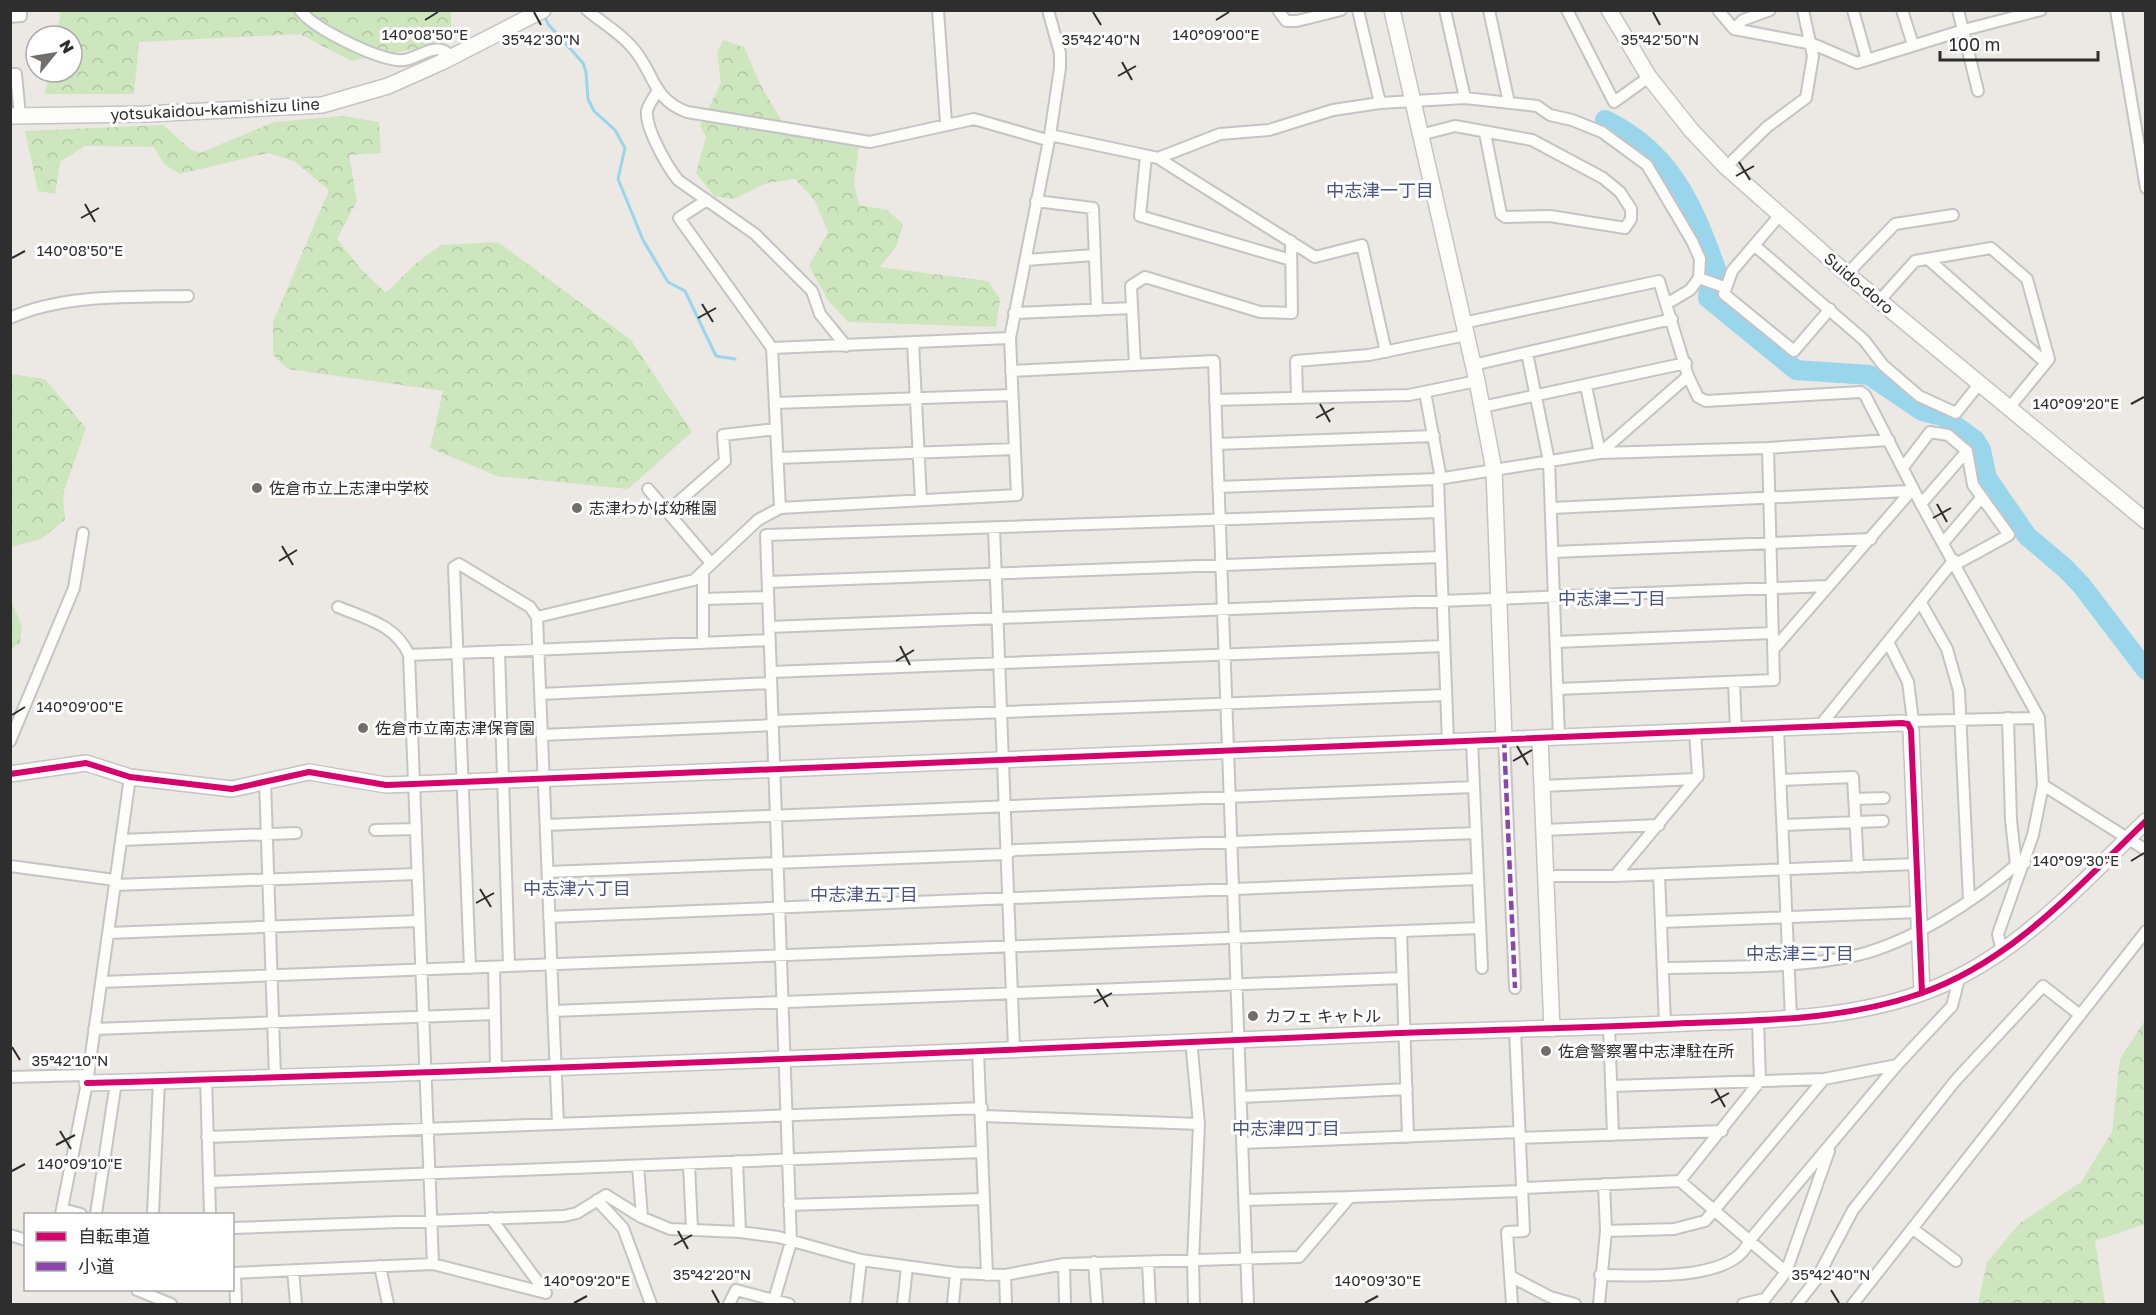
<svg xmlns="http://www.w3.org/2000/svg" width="2156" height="1315" font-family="'Golos Text','Noto Sans JP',sans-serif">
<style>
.forest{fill:url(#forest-crowns)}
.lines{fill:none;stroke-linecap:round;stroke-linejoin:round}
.stream{stroke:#99d6ec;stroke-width:3}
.river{stroke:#99d6ec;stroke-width:20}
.street-casing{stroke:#c5c4c5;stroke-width:14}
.secondary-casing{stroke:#c5c4c5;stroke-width:18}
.street{stroke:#fcfcfb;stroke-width:10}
.secondary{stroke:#fcfcfb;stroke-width:15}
.quiet{stroke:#8e44ad;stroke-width:4.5;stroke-dasharray:9 4.5;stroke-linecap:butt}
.cycleway-casing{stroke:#fff;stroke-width:10}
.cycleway{stroke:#d6006c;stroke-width:6}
.ticks{fill:none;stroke:#2e2e2e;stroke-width:2}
.poi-dot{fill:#706f6e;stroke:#fff;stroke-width:2}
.labels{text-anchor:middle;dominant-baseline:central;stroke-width:6;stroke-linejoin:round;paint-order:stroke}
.street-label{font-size:16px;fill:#2e2e2e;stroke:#fff}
.poi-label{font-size:16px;fill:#2e2e2e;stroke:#fff;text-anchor:start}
.neighbourhood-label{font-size:18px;fill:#4d5680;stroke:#fff}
.ticks-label{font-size:15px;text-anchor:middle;fill:#2e2e2e;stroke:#fff;stroke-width:6;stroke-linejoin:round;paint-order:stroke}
</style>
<defs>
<pattern id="forest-crowns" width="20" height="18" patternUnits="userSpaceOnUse" patternTransform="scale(1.5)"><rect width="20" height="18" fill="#cee6be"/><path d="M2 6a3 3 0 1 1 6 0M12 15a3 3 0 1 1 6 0" fill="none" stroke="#b1c6a4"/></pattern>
</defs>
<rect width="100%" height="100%" fill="#ece8e4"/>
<!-- forest -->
<path class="forest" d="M61,11H451V28L430,46L351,61L300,34L139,42L134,94H45L49,72H72V36H56Z
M723,40L744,47L760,84L790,135L859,145L854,183L859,205L887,210L903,224L897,245L880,267L988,281L1000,299L996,327L848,322L828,300L809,266L828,232L815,201L795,179L767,183L733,199L714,196L696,173L706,137L700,126L721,83L717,53Z
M343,116L379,122L381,153L349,155L357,201L337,239L360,268L386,293L414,265L441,245L498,242L631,340L692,432L628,489L497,476L430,448L443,391L288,369L273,355V322L329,190L294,161L268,153L180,174L164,164L154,147L85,146L60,162L55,194L38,191L25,131L163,125L190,149L200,153L274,122Z
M11,374L45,379L86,428L63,494L65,520L41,539L11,547Z
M10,599L22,626L20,643L11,649Z
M2145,1020V1224L2095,1241L2105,1304H1978L1987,1262L2019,1224L2081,1182L2112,1132L2120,1059Z"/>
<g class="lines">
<!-- stream -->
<path class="stream" d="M544,15L548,24L583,63L586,72L588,99L594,111L615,130L625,148L618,179L643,240L668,282L685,291L716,356L735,359"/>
<!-- river -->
<path class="river" d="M1605,120C1670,151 1693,204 1716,269L1709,288L1708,298L1796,370L1869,375L1922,411L1942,416L1975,440L1981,450L1987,478L2027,536L2066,569L2082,586L2146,670"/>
<defs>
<path id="street" d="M300,10C314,29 373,57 397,60C418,63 433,37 452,57
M587,10C601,22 619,32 631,46C654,70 651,99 687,112L870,142L974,119L1047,140
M938,10L946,123
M1278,10L1286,21H1297L1341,10
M1358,10L1380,103
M1445,10L1465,98
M1489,10L1509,103
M1567,10L1614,102L1649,77
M1718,10L1734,29L1813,44L1857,63L1964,30L2041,10
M1853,10L1867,60
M1902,10L1913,45
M1958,10L1978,91
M2116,10L2146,188
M10,17L21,16V10
M1734,29L1743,20L1770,10
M10,74H16L20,116
M658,90C655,96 648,105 647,111C645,128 667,166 678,180L755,234L812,291L820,314L846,346
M1050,135L1158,158L1315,257L1362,245L1386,352
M1420,135L1455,126L1532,140L1603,178L1620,192L1631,209V219L1625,228L1550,216L1505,217L1501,214L1485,133
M1146,156L1140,216L1291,260
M1158,158L1220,134L1269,130L1333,110L1380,103L1465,98L1537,106L1550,115L1572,120L1602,132L1647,165L1692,241L1700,259L1699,278
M1726,167L1767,127L1806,98L1813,56L1803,10
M707,200L679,218L772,348
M1036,201L1093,208L1097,310
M1780,215L1732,271L1724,294L1794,351L1830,309
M1754,245L1864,340L1883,365L1919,396L1956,413L1980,383
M1928,259L2046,363
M1026,260L1094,255
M1847,274L1895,224L1953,215
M1880,300L1915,261L1991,248L2027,279L2049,359L2009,408
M1668,303L1690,290L1699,278L1724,287
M1014,313L1132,308
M10,318C62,294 132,297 188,296
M1463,323L1659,281L1688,376L1600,453L1586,386
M913,342L921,500
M1527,353L1549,461L1559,737
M1135,365L1131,286L1145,277L1260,312L1292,313L1291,241
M1473,365L1672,319
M1011,371L1214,361L1248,1304
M1688,376L1698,397L1706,401L1861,392L1865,395L1921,504L2039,718L2043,785L2033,835L1998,934L2002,952
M1425,392L1441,479
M1297,397L1296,361L1369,355L1466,335
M1215,400L1409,395L1477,381
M775,403L1012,395
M1482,407L1686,363
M1217,444L1434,436
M778,458L1015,449
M1904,466L1930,432L1948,435L1967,451L1973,485L2009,535L1956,564
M1438,479L1448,741
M1218,487L1438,479L1600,453L1768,448L1889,440
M648,489L711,563
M1921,504L1967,451
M780,508L772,348L1010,338
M1552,508L1908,491
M668,511L725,461L723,435L776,429
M994,528L1014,1048
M1943,543L1982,497
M1553,552L1871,539
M703,572V642
M768,582L1441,557
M704,599L768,597
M1921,603L1947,649L1959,691L1969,900
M338,607C367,619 396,625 409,655L433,1264
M537,617L694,580L758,520L780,508L1017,495L1010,338L1050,135L1060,68V53L1048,10
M769,627L1827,586
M1556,642L1772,633
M1888,642L1908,682L1913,721
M1773,650L1912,490
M499,651L509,966
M409,655L770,640
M771,672L1444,646
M1734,682L1736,731
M1558,689L1774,680L1768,448
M541,694L771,683
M2008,718L2011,820L2016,865
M773,721L1446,695
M1908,724L1913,721L2039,718
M1819,727L1954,560
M1778,728L1791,1018
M542,735L773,725
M1504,739L1515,988
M10,741L74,588L83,533
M1472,741L1482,968
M1781,780L1853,777L1858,867
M265,781L275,1077
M2043,785L2146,850
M1542,786L1695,779
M1854,799L1884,798
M546,825L1474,787
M1783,825L1883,821
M375,830L415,829
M1544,830L1659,825
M121,840L296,833
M10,866L115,880
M548,872L1006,854L1014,850L1476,833
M1659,874L1665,1024
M1545,876H1615L1916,864
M1615,876L1698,776L1695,732
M115,885L417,874
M549,917L1478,879
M1661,922L1919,912
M1401,931L1408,1137
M108,933L418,921
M494,967L496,1068
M470,968L454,567L459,564L530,607L537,617L558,1124
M1663,968C1724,966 1799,969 1858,955C1911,942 1975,901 2016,865L2025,863
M101,982L1480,928
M553,1011L1402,978
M1609,1026L1613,1135
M94,1029L495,1014
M1191,1040L1199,1124L1193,1261L1194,1304
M978,1051L987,1275
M10,1077L87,1075
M206,1078L210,1214
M1611,1086L1824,1079L1897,1065
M1242,1097L1407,1089
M982,1116L1199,1124
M207,1137L982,1108
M1520,1138L1722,1131
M1243,1143L1519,1132
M737,1161L740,1232
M689,1164L692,1229
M638,1166L642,1217
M1680,1181L1760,1081L1758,1020
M209,1182L982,1152
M1522,1188L1680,1181L1786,1272
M597,1200L623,1228L651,1304
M1245,1200L1350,1197
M789,1205L984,1199
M62,1209L81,1214
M61,1214L87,1083L130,777
M96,1214L116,1082
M153,1214L159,1080
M232,1228L564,1216L577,1213L606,1195L641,1217L670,1229L740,1232L778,1237L861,1260L956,1273L1005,1275L1064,1264L1299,1257L1350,1197L1522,1191
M1913,1229L1956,1261
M1606,1231L1674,1229L1705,1221L1824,1079
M10,1235L26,1240
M1094,1262L1097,1304
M1148,1262L1150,1304
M1064,1264L1065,1304
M380,1266L388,1304
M293,1270L296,1304
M232,1273L433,1264L546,1293L491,1218
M235,1273L236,1304
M1005,1275L1006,1304
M1600,1275C1637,1275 1734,1283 1749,1241L1897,1065L1952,1006L1959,979
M1510,1276L1550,1297L1575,1304
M137,1290L171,1304
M774,1300L791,1242L766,535L1439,512
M729,1304L736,1290L789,1304
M856,1304L861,1260
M903,1304L907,1267
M953,1304L956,1273
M1512,1304L1507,1232L1524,1231L1515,1030
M1599,1304L1606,1231L1604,1184
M1743,1304L1765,1299L1786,1272L1829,1151
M1797,1304L1816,1280L1853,1210L1955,1081L2043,986L2080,1015
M1853,1304L2146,931"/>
<path id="secondary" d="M1392,10L1477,381L1494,470L1504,739
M1609,10L1649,77L1691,130L1726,167L1847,274L2146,521
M10,116L146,114L322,105L388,86L442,62L543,10
M1540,738L1552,1029
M10,774L86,763L130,777L232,789L309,772L386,785L413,784L1902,723L1908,724L1911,730L1922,993
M87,1083C517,1071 947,1053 1377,1034C1480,1030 1584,1028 1687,1023C1765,1020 1844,1020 1919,994C2012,962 2076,888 2146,821"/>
</defs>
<!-- street casing -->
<use href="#street" class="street-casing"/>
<!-- secondary casing -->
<use href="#secondary" class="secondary-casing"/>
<!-- street -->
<use href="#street" class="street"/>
<!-- secondary -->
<use href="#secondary" class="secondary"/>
<!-- quiet -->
<path class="quiet" d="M1504,739L1515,988"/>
<defs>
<path id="cycleway" d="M10,774L86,763L130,777L232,789L309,772L386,785L413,784L1902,723L1908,724L1911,730L1922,993
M87,1083C517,1071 947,1053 1377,1034C1480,1030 1584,1028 1687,1023C1765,1020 1844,1020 1919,994C2012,962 2076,888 2146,821"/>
</defs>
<!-- cycleway casing -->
<use href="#cycleway" class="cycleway-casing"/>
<!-- cycleway -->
<use href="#cycleway" class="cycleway"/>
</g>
<!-- ticks -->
<path class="ticks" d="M534,12L541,25M1093,12L1101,25M1653,12L1660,25M425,20L438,12M1216,20L1229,12M1122,62L1132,80M1118,76L1136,66M1739,162L1750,180M1736,176L1754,166M85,204L95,222M81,218L99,208M12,258L25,251M702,304L713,322M698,318L716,308M1320,404L1330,422M2131,404L2144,397M1316,418L1334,408M1937,504L1947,522M1933,518L1951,508M282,546L293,565M279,561L297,550M900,646L910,665M896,661L914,650M12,715L25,707M1517,746L1528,765M1513,761L1532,750M2131,861L2144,853M480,889L491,907M476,903L494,893M1097,989L1108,1007M1094,1003L1112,993M12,1047L20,1060M1715,1089L1725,1107M1711,1103L1729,1093M60,1131L71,1149M56,1145L75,1135M12,1171L25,1164M678,1231L688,1249M674,1245L692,1235M712,1290L719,1303M1831,1290L1839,1303M574,1303L587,1296M1365,1303L1378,1296"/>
<!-- markers -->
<g class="poi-dot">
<circle cx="257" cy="488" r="6"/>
<circle cx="577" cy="508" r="6"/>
<circle cx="363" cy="728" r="6"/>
<circle cx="1253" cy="1016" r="6"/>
<circle cx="1546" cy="1051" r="6"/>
</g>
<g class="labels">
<!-- street labels -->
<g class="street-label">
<text transform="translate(215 109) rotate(-3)">yotsukaidou-kamishizu line</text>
<text transform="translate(1859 283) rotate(40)">Suido-doro</text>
</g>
<!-- poi labels -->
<g class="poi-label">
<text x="269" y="488">佐倉市立上志津中学校</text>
<text x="589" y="508">志津わかば幼稚園</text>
<text x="375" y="728">佐倉市立南志津保育園</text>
<text x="1265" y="1016">カフェ キャトル</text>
<text x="1558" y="1051">佐倉警察署中志津駐在所</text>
</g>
<!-- neighbourhood labels -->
<g class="neighbourhood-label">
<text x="1380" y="190">中志津一丁目</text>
<text x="1612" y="598">中志津二丁目</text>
<text x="577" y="888">中志津六丁目</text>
<text x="864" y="894">中志津五丁目</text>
<text x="1800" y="953">中志津三丁目</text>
<text x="1286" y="1128">中志津四丁目</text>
</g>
</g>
<g class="ticks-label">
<text x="425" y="40">140°08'50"E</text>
<text x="1216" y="40">140°09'00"E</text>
<text x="1101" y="45">35°42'40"N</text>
<text x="1660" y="45">35°42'50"N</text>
<text x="541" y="45">35°42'30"N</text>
<text x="80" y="256">140°08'50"E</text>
<text x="2076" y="409">140°09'20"E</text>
<text x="80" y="712">140°09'00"E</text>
<text x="2076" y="866">140°09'30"E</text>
<text x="70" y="1066">35°42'10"N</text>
<text x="80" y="1169">140°09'10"E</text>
<text x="712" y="1280">35°42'20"N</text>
<text x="1831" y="1280">35°42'40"N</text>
<text x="587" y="1286">140°09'20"E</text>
<text x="1378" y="1286">140°09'30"E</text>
</g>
<!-- border -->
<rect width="2156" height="1315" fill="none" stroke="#2e2e2e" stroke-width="24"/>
<!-- legend -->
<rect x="24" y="1213" width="210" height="78" fill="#ffffff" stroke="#ababab" stroke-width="1.5"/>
<rect x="36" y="1232" width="30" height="9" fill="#d6006c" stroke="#ababab" stroke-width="1.5"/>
<text x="78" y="1243" font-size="18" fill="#2e2e2e">自転車道</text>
<rect x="36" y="1262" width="30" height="9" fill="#8e44ad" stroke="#ababab" stroke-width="1.5"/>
<text x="78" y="1273" font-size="18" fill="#2e2e2e">小道</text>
<!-- north arrow -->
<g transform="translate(54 54) rotate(60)"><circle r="28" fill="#ffffff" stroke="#ababab" stroke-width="1.5"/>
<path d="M0-4.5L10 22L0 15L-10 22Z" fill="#706f6e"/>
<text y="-9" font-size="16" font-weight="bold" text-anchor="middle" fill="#2e2e2e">N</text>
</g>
<!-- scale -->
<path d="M1940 51v9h158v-9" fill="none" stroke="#2e2e2e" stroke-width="3"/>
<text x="1949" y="51" font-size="18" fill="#2e2e2e" stroke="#ffffff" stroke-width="4.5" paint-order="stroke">100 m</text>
</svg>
